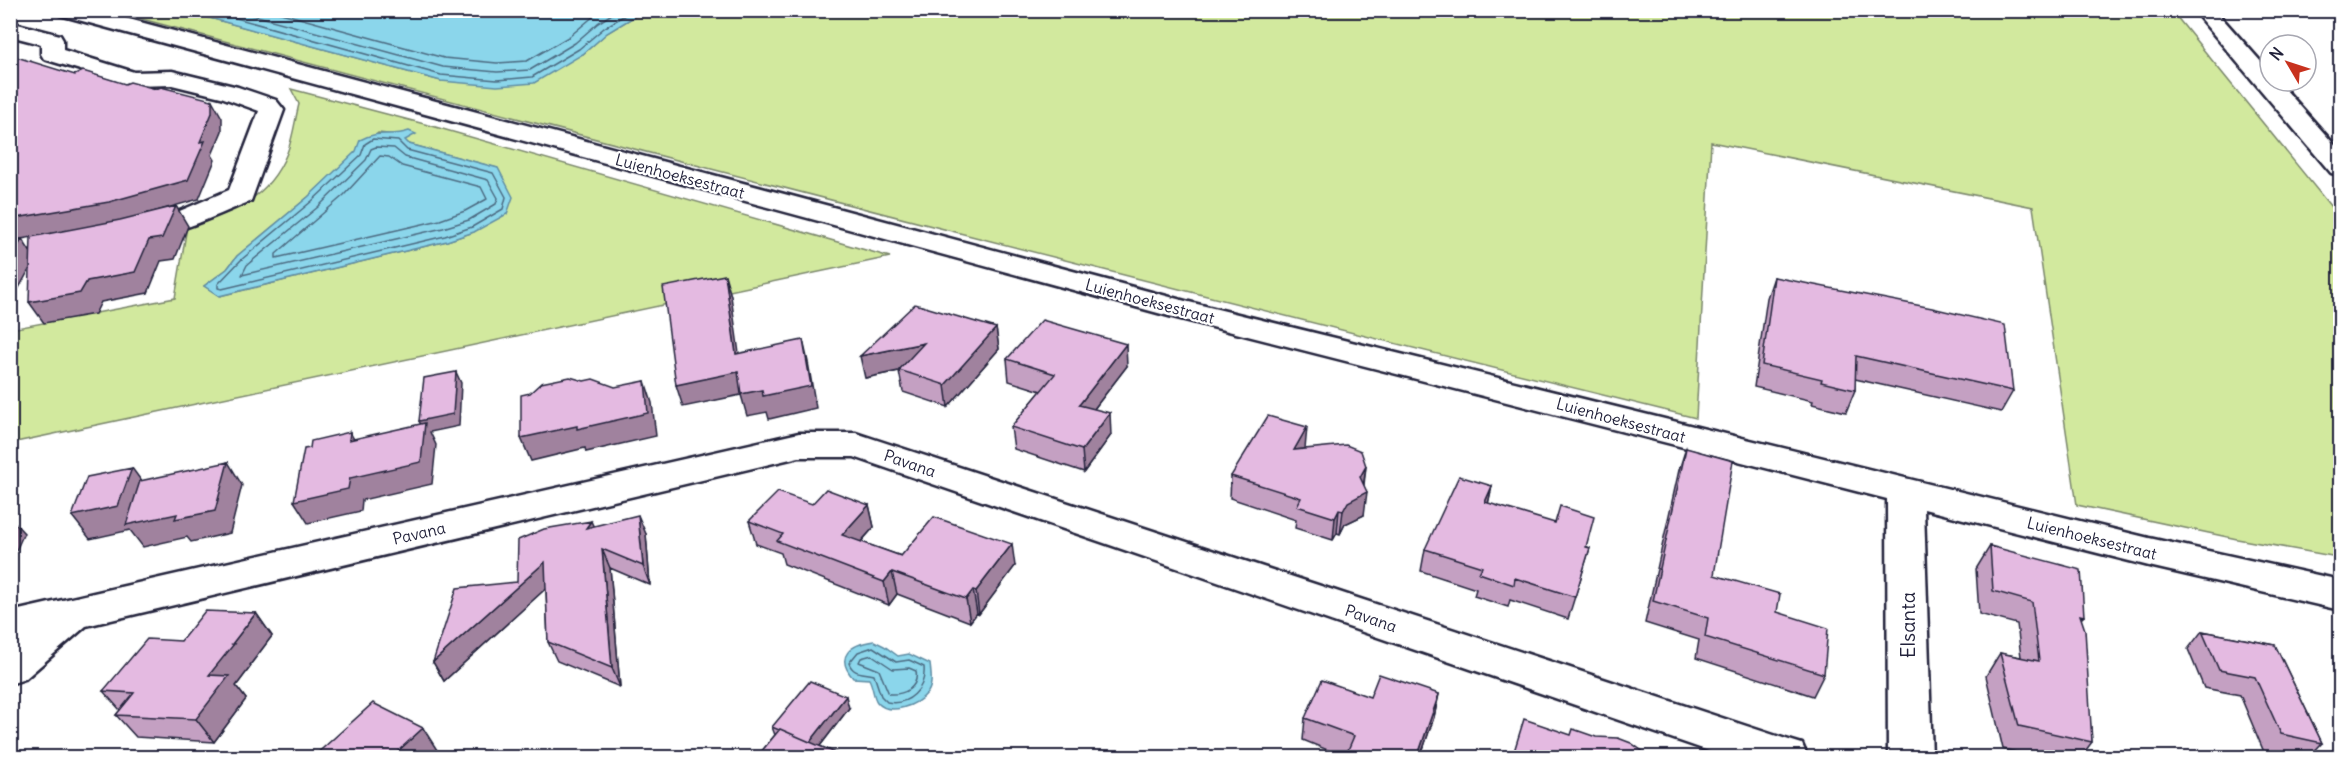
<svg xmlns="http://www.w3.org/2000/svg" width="2351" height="768" font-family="Delius,sans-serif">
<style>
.green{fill:#d2e99e;stroke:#7a866c;stroke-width:1.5;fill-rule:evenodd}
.water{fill:#8bd6eb;stroke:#618ea5;stroke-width:1.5}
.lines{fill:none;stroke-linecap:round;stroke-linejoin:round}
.shore{stroke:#4c6a81;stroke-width:1.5}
.minor-casing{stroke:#22223b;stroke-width:5}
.secondary-casing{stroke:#22223b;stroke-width:5}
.minor{fill:#fff;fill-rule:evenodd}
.secondary{fill:#fff;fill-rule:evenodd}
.wall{fill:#c4a0c2;stroke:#22223b;stroke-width:1.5}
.shaded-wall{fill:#a0829e;stroke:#22223b;stroke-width:1.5}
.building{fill:#e4bae1;stroke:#22223b;stroke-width:1.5}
.labels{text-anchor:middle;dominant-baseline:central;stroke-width:4.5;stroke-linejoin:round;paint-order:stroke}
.street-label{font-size:16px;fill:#22223b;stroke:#fff}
.near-street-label{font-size:20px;fill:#22223b;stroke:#fff}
</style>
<rect width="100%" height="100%" fill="#fff"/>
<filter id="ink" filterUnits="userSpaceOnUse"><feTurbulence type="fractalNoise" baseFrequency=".0167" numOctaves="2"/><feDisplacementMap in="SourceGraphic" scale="12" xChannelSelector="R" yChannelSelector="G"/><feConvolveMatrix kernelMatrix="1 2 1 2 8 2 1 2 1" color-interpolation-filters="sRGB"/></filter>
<g filter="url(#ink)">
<!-- green -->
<path class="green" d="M661,10L2172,11L2340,218V555L2332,556L2237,539L2077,505L2033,207L1711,142L1696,418C1167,288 639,152 112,11H184L441,81L583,54L607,33L640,13Z
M291,89L432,126L890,257L11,443V329L175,298L187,227C231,213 268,200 287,153C293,138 295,120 299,104ZM378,133L398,135L409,144L497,168L474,232L447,241L220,296L204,286L227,269L237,256L308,197Z"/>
<!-- water -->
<path class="water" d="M184,11L661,10V11L640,13L607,33L583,54L534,83L497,86L441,81Z
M409,131L416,134L405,140L409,144L498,168L513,197L507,214L474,232L447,241L219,296L204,286L227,269L237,256L308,197L356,151L360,140C379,129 390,138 409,131Z
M874,641L884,646L898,656L909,654L930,664C931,673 933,684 928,692C918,705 889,717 877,702C873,697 873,686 869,679L853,678C834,656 851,644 874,641Z"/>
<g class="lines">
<!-- shore -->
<path class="shore" d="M207,10L441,75L497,80L532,77L579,49L604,28L633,10
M235,10L443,67L497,72L530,70L575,43L598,23L618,10
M270,10L444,58L497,63L527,61L570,36L601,10
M373,139L398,141L407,150L493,173L506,197L503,209L472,227L445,236L222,289L218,288V284L241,260L312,201L361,155L365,144Z
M376,147L394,148L405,157L488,180L498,198L496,204L469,220L443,228L242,275L247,265L318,207L366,160L371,149Z
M380,156L389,157L402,166L481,187L487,199L465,211L440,220L276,258V254L344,195Z
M873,647L896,662L909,660L924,667C926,689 909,706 887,702L881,696L874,675C864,672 853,675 849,663L858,652Z
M872,655L893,669L909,668L916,671C919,688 904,695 889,694L879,670L859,662L861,658Z"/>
<defs>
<path id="minor" d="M58,10H95L1189,302L2149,538L2340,580V610L2149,566L1924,509L1932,758H1888L1887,499L1169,316L60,15Z
M10,22L60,35L63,40V50L134,72L172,71L238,87L276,100L284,110L251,201C221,213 162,243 131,235L127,229L131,223L175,213L229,190L259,111L221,97L172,85L133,86L44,59L41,54V44L10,36Z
M799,433H856L868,437L1786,739L1802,744L1808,758H1729L854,457H799L86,626L25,679L10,684V612Z"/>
<path id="secondary" d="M2193,10H2215L2270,72V81H2278L2340,151V175L2331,173Z"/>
</defs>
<!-- minor casing -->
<use href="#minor" class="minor-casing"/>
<!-- secondary casing -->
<use href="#secondary" class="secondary-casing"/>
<!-- minor -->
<use href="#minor" class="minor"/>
<!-- secondary -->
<use href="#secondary" class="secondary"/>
</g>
<!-- wall -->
<path class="wall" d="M1774,277L2013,391L2001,412L1855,379V390L1846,412L1812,404L1813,401L1754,387L1767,298Z
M996,328L999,349L948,407L903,392L899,371L865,378Z
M1007,359L1127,366L1094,409L1111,435L1084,472L1014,449L1011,427L1041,391L1009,381Z
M1686,448L1714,575L1777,612L1824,674L1813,696L1696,658L1699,640L1645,623L1679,470Z
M1305,449L1366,466L1364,485V515L1345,524L1340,534L1337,533L1333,540L1295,528L1296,520L1230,498L1231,476Z
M1492,486L1488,503L1590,548L1568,619L1510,600L1508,607L1474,596L1476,589L1421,571L1425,549Z
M812,504L869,505L874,527L861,542L901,556L1015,566L979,614L977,613L970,622L897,594L889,605L784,564L781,553L756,544L749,521Z
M593,526L646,534L650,585L610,568L620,687L557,661L548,642L546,588L444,681L433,662L517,582Z
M1990,546L2084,616L2081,619L2092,742L2080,758H2044L2003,749L1986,676L2000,653L2021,657L2017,624L1979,614L1976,569Z
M256,613L272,636L250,665L251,666L236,686L246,699L214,742L136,737L116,715L120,710L103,691L181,641Z
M2202,631L2275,645L2322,743L2308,758H2287L2264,752L2240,695L2204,688L2188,649Z
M1439,694L1434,717L1420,758H1347L1303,740L1305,718L1370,697Z
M849,708L820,746L838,754L839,758H756L775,735L772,727Z"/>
<!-- shaded-wall -->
<path class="shaded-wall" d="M212,100L222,118V131L212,155L215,160L199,199L121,221L10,241V219L200,142Z
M176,206L188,226L175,259L161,261L148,293L101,302L95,314L44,323L29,302L87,281L149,240Z
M22,239L35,259L10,304V259Z
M725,275L731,296L742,375L736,354Z
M996,328L999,349L948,407L945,385Z
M803,340L808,362L816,408L769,419L767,412L747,416L741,395L683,407L676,385Z
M924,343L927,365L865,378L860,356Z
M1126,344L1127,366L1080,427L1079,405Z
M456,372L461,383L459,426L430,432L436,445L432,484L362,500L361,511L308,523L294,501L350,478L424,431L419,421Z
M645,381L652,403L656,436L586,452L585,448L531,461L521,438Z
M1110,413L1111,435L1084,472L1082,450Z
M1307,427L1305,449L1294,450Z
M350,432L362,454L349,440Z
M228,462L242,485L230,533L191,542L187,537L143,547L130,530L90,539L72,516L132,468L148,490Z
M1366,466L1363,488L1367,492L1364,515L1345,524L1340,534L1343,511Z
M1492,486L1487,509L1485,502Z
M869,505L874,527L847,557L842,535Z
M1339,510L1337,533L1333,540L1335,518Z
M638,515L646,534L650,585L643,566Z
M10,518L24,533L10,564Z
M591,521L599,539L586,528Z
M1012,544L1015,566L979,614L976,591Z
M602,549L610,568L620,687L612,668Z
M545,562L554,581L444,681L433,662Z
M892,572L897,594L889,605L884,582Z
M973,590L977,613L970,622L966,599Z
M256,613L272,636L250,665L251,666L236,686L246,699L214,742L196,719L209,675L232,644Z
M1439,694L1434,717L1420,758H1417Z
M846,696L849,708L813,755L809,743Z
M423,728L437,750L430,758H403L398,751Z"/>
<!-- building -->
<path class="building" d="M10,55L75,75L83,71L125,84L130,82L156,89L161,87L212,100V113L200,142L205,141L188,180L109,202L10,219Z
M176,206L162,238L149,240L135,272L87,281L80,293L29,302L31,237L120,220Z
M22,239L10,259V241Z
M725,275L736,354L803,340L811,386L763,396L762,390L741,394L738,372L676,385L663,287Z
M1774,277L1932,308L2005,325L2013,391L1856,356L1855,390L1821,382L1822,379L1762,365Z
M915,304L996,328L945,385L899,370L924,343L860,356Z
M1042,320L1126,344L1079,405L1110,413L1082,450L1011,427L1055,374L1007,359Z
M456,372L453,414L419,421L424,378Z
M570,377L584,381L593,379L615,387L645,381L648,413L577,429V426L521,438V395L530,393L541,383Z
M1268,416L1307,427L1294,450L1346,445L1361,451L1366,466L1360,477L1367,492L1348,502L1343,511L1339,510L1335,518L1297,506L1301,498L1231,476Z
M425,423L421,462L350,478L348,489L294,501L304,449L310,448L311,441L350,432L349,440Z
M1686,448L1733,461L1714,575L1780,594L1777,612L1828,628L1824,674L1705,637L1708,618L1653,601Z
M228,462L215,511L175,519L177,514L126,525L140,481Z
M132,468L118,506L72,516L87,477Z
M1459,476L1492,486L1485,502L1555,523L1560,506L1594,517L1586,547L1590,548L1575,597L1515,578L1514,585L1479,573L1482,567L1425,549Z
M826,489L869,505L842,535L901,556L934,517L1012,544L976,591L973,590L966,599L892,572L884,582L777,541L783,534L749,521L778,492L812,504Z
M638,515L643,566L602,549L612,668L548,642L545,562L433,662L457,588L517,582L518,540L544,529L591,521L586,528Z
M1990,546L2081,570L2084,616L2080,615L2085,630L2092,742L2019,726L2000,653L2039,661L2032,602L1993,591Z
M205,611L256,613L232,644H234L209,675L229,676L196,719L116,715L134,693L103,691L147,639L181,641Z
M2202,631L2275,645L2322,743L2281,734L2255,677L2219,670Z
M1379,674L1439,694L1417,758H1367L1348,750L1354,736L1305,718L1322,680L1370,697Z
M810,681L846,696L810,742L780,729L779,730L772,727Z
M373,703L423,728L398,751L411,758H312Z
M1524,719L1571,735L1573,729L1596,737L1618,738L1631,743L1648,755L1647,758H1512Z
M780,729L838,754L835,758H756Z
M2146,755L2159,758H2147Z"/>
</g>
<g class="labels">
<!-- street labels -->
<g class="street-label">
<text transform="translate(680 176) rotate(15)">Luienhoeksestraat</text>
<text transform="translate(1150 301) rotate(15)">Luienhoeksestraat</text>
<text transform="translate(1621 420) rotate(15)">Luienhoeksestraat</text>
<text transform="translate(910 463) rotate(19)">Pavana</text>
<text transform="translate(419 533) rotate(-13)">Pavana</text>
<text transform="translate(2092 538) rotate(14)">Luienhoeksestraat</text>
<text transform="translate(1371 618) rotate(19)">Pavana</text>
</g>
<!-- near-street labels -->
<g class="near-street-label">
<text transform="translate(1907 625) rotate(-90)">Elsanta</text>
</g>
</g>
<!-- margin -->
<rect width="2351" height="768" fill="none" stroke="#fff" stroke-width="36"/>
<rect x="18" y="18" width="2315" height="732" fill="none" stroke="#22223b" stroke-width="2" filter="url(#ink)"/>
<!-- north arrow -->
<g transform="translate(2288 63) rotate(309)"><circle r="28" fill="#ffffff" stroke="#a7a7b1" stroke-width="1.5"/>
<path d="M0-4.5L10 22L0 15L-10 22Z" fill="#c8321e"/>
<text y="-9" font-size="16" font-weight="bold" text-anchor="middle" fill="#22223b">N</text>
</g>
</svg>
